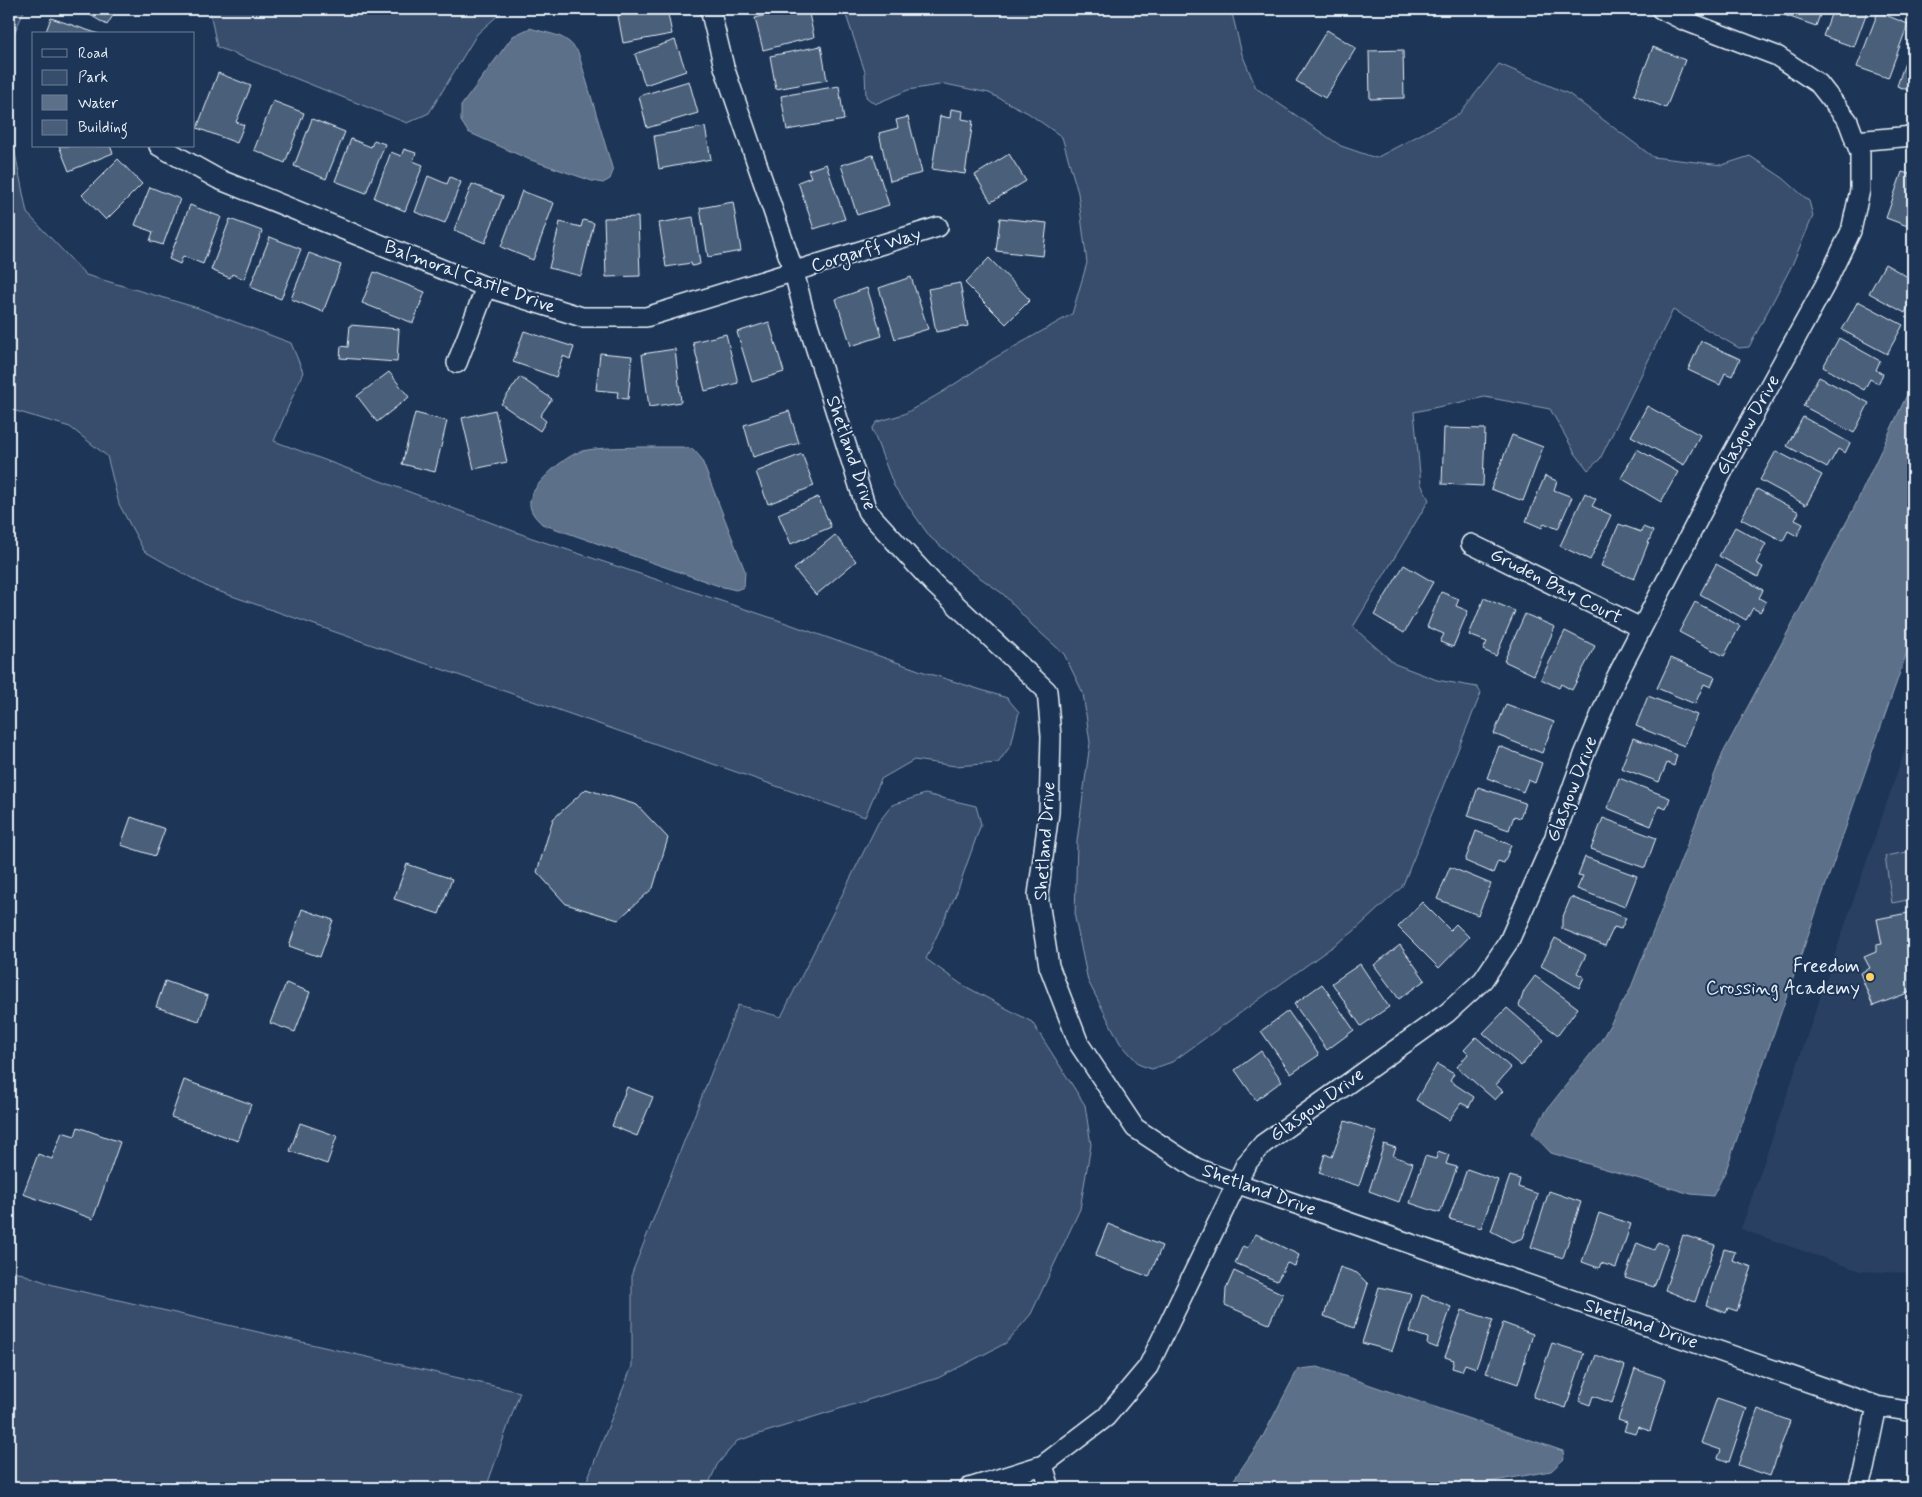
<svg xmlns="http://www.w3.org/2000/svg" width="1922" height="1497" font-family="Mynerve,sans-serif">
<style>
.built{fill:#2a4162}
.green{fill:#374d6c;stroke:#909fb2}
.water{fill:#5d7089;stroke:#95a4b5}
.building{fill:#495e7a;stroke:#e8f1f8}
.lines{fill:none;stroke-linecap:round;stroke-linejoin:round}
.minor-casing{stroke:#e8f1f8;stroke-width:22}
.minor{stroke:#1d3557;stroke-width:19}
.poi-dot{fill:#ffd166;stroke:#1d3557;stroke-width:2}
.labels{text-anchor:middle;dominant-baseline:central;stroke-width:4;stroke-linejoin:round;paint-order:stroke}
.street-label{font-size:19px;fill:#e8f1f8;stroke:#1d3557}
.poi-label{font-size:19px;fill:#e8f1f8;stroke:#1d3557;text-anchor:end}
</style>
<rect width="100%" height="100%" fill="#1d3557"/>
<filter id="ink" filterUnits="userSpaceOnUse"><feTurbulence type="fractalNoise" baseFrequency=".02" numOctaves="2"/><feDisplacementMap in="SourceGraphic" scale="10" xChannelSelector="R" yChannelSelector="G"/><feConvolveMatrix kernelMatrix="1 2 1 2 8 2 1 2 1" color-interpolation-filters="sRGB"/></filter>
<g filter="url(#ink)">
<!-- built -->
<path class="built" d="M1913,726V1273L1860,1271L1741,1229Z"/>
<!-- green -->
<path class="green" d="M9,9H25L9,45Z
M212,9H505L477,34L429,113L407,123L217,47L210,12Z
M844,9H1231L1242,54L1256,88L1341,146L1376,158L1459,114L1499,64L1569,94L1653,157L1722,165L1750,156L1783,178L1809,201L1813,216L1792,265L1749,347L1739,348L1673,310L1600,459L1588,470L1575,453L1550,409L1485,397L1414,412L1421,484L1429,500L1353,627L1395,664L1437,680L1477,687L1481,693L1402,887L1353,932L1172,1062L1152,1069L1140,1065L1120,1043L1088,981L1075,918L1077,841L1090,743L1083,693L1064,654L1032,625L1003,594L965,567L930,537L894,486L872,429L877,422L904,414L944,391L991,360L1072,314L1087,263L1078,193L1062,137L1028,113L989,93L945,84L908,90L875,104L866,97L865,72Z
M9,123L27,213L86,275L198,308L291,343L303,372L274,441L532,538L775,619L927,673L1007,698L1019,712L1011,745L998,763L955,766L914,760L881,779L865,817L209,588L144,551L119,504L107,456L70,427L9,409Z
M925,794L976,806L981,824L957,892L926,959L961,984L1032,1022L1085,1105L1091,1145L1080,1209L1031,1314L1006,1343L938,1378L737,1441L717,1465L707,1488H584L632,1366V1273L738,1005L781,1017L878,823L892,805Z
M1913,851V899L1892,903L1885,856Z
M9,1269L53,1285L520,1392L486,1488H9Z"/>
<!-- water -->
<path class="water" d="M530,28C551,35 565,33 578,52L613,171L610,179L603,183L592,181L528,159L468,132L461,121V106L513,36Z
M1913,382V635L1726,1170L1713,1196L1691,1194L1551,1153L1532,1133L1548,1108L1600,1042L1630,990L1723,753L1854,508Z
M640,447H682L693,449L701,458L745,571L744,587L736,590L719,586L542,524C535,517 529,511 530,501C532,484 566,455 582,451C601,447 621,448 640,447Z
M1318,1367L1563,1451L1564,1459L1551,1471L1455,1488H1228L1261,1440L1298,1369Z"/>
<!-- building -->
<path class="building" d="M80,9H117L107,25Z
M625,9H667L672,34L623,43L617,10Z
M790,9H808L814,37L763,50L755,18Z
M1786,9H1822L1816,26L1784,15Z
M1833,9H1868L1854,47L1823,36Z
M1878,12L1908,24L1888,78L1857,67Z
M51,18L99,34H45Z
M1327,30L1356,48L1325,98L1296,81Z
M1913,39V92L1897,86Z
M675,40L686,71L645,85L635,54Z
M821,46L827,80L776,89L770,56Z
M1653,47L1685,60L1666,108L1634,95Z
M1403,50L1404,98L1370,99L1369,51Z
M218,73L251,86L236,122L244,125L237,143L197,128Z
M689,81L698,113L647,128L639,96Z
M839,86L844,120L787,130L781,96Z
M273,101L304,113L285,163L254,150Z
M951,109L963,111L962,119L973,121L965,174L932,169L940,116L950,118Z
M908,117L922,173L890,181L879,133L898,128L896,120Z
M312,119L345,132L326,179L294,166Z
M705,127L711,159L659,169L654,136Z
M351,139L371,147L374,140L385,144L366,193L335,181Z
M59,146H110L113,153L69,171Z
M404,149L416,153L413,161L423,165L405,211L374,198L391,152L401,156Z
M1009,154L1026,181L991,202L975,175Z
M873,155L889,205L857,215L841,165Z
M118,159L142,184L106,220L82,195Z
M826,164L845,219L814,229L798,182L811,177L808,170Z
M1902,172L1913,175V228L1886,218Z
M428,176L447,184L450,177L461,182L445,223L415,212Z
M472,184L503,196L485,243L454,230Z
M150,187L180,199L163,245L150,241L153,232L135,225Z
M522,191L554,203L533,260L501,247Z
M733,202L741,251L708,257L700,208Z
M190,205L221,217L203,264L183,256L180,264L169,259Z
M638,217L640,276L606,277L604,218Z
M693,217L700,264L692,266L691,263L666,267L659,223Z
M1000,218L1047,223L1043,256L996,251Z
M230,219L262,231L244,279L232,274L230,278L211,270Z
M583,220L594,223L581,276L549,268L560,222L581,227Z
M270,237L301,249L281,299L250,287Z
M309,253L341,265L323,312L291,299Z
M989,258L1030,300L1006,324L965,283Z
M1885,264L1913,280V297L1905,313L1869,293Z
M374,272L425,292L413,323L362,303Z
M911,277L928,329L895,339L879,288Z
M960,283L968,326L936,332L928,289Z
M867,288L882,336L851,346L836,299Z
M1858,301L1903,325L1887,354L1842,330Z
M769,322L784,372L752,382L737,332Z
M350,325L399,329L397,362L340,358L341,346L348,347Z
M524,331L574,347L570,359L563,356L556,377L513,362Z
M726,334L738,383L705,391L693,342Z
M1839,338L1880,361L1876,370L1883,374L1878,384L1870,379L1864,390L1823,367Z
M1701,341L1740,359L1732,376L1725,373L1720,385L1688,370Z
M675,349L681,402L649,407L642,354Z
M600,353L632,356L628,399L617,398L618,392L596,390Z
M389,372L409,397L377,422L357,396Z
M520,377L552,399L540,416L546,421L540,431L501,404Z
M1819,377L1869,403L1854,433L1803,406Z
M1647,406L1700,435L1684,465L1631,436Z
M495,410L507,462L474,469L462,418Z
M789,411L799,443L753,457L744,425Z
M415,413L447,421L435,472L402,464Z
M1803,417L1850,443L1845,453L1838,449L1827,468L1787,446Z
M1444,428L1485,429L1483,486L1442,484Z
M1512,435L1543,447L1523,501L1491,489Z
M1637,449L1678,472L1661,502L1621,478Z
M1776,451L1822,475L1806,505L1760,480Z
M802,454L814,486L768,504L756,472Z
M1545,476L1557,481L1554,490L1572,497L1558,529L1544,523L1542,528L1526,521Z
M1757,489L1799,512L1795,520L1803,524L1797,536L1788,531L1783,541L1741,519Z
M1585,493L1596,499L1592,506L1611,515L1590,560L1560,546Z
M818,497L831,527L791,544L778,514Z
M1619,524L1641,532L1643,527L1653,531L1634,579L1601,566Z
M1735,527L1766,544L1756,563L1763,567L1758,577L1719,556Z
M835,535L856,561L816,595L794,569Z
M1716,564L1763,590L1759,598L1766,602L1760,612L1753,608L1746,620L1700,594Z
M1404,565L1433,582L1404,633L1374,615Z
M1441,592L1459,599L1456,606L1468,611L1453,647L1440,642L1444,634L1427,627Z
M1484,598L1515,611L1496,656L1483,650L1487,642L1469,635Z
M1695,602L1740,626L1724,656L1679,632Z
M1525,614L1555,627L1534,675L1504,661Z
M1565,631L1595,646L1572,690L1561,684L1559,688L1541,679Z
M1671,658L1715,677L1711,687L1704,684L1695,704L1657,688Z
M1648,696L1697,715L1684,746L1636,726Z
M1506,704L1554,722L1542,753L1494,734Z
M1633,738L1677,755L1674,766L1667,763L1659,782L1621,768Z
M1499,746L1542,763L1535,783L1528,780L1523,792L1487,778Z
M1619,778L1670,798L1666,809L1659,806L1651,826L1607,808Z
M1478,787L1525,803L1520,818L1514,816L1509,830L1468,816Z
M586,789L637,805L668,838L653,888L618,920L566,904L537,872L553,819Z
M131,817L165,829L155,856L121,845Z
M1603,818L1656,838L1645,868L1591,849Z
M1476,831L1511,845L1504,863L1498,861L1493,873L1465,861Z
M1585,857L1637,876L1625,907L1577,889L1583,876L1578,875Z
M407,864L452,879L439,914L394,899Z
M1450,867L1491,884L1478,915L1437,899Z
M1571,897L1626,918L1621,929L1614,927L1605,946L1562,929V919Z
M1422,902L1450,930L1456,924L1469,937L1439,968L1398,927Z
M302,909L333,920L320,957L289,946Z
M1913,912V991L1873,1006L1860,973L1870,968L1864,957L1876,952V945L1882,944L1877,919Z
M1555,938L1586,955L1577,973L1584,977L1579,988L1541,966Z
M1400,945L1425,980L1399,999L1374,965Z
M1360,964L1389,1007L1361,1026L1332,983Z
M1535,976L1578,1008L1558,1035L1519,1006L1524,991Z
M165,981L208,996L199,1021L156,1007Z
M286,983L310,992L295,1032L270,1023Z
M1322,984L1354,1030L1327,1050L1294,1004Z
M1507,1008L1544,1040L1521,1066L1483,1033Z
M1288,1011L1319,1055L1291,1074L1261,1031Z
M1476,1037L1511,1068L1496,1085L1503,1091L1495,1100L1457,1067L1468,1054L1464,1050Z
M1261,1051L1282,1081L1256,1100L1235,1070Z
M1437,1064L1454,1074L1450,1081L1474,1097L1469,1107L1461,1103L1449,1120L1416,1100Z
M184,1080L251,1104L238,1141L171,1117Z
M627,1087L653,1097L637,1136L612,1126Z
M1345,1121L1377,1132L1359,1186L1319,1173L1325,1154L1332,1157Z
M300,1123L337,1136L327,1164L290,1151Z
M78,1127L120,1142L93,1219L23,1194L38,1154L52,1159L62,1132L75,1136Z
M1384,1144L1396,1148L1393,1156L1413,1163L1399,1202L1369,1191Z
M1438,1151L1449,1155L1446,1164L1457,1167L1440,1213L1410,1203L1425,1156L1436,1159Z
M1467,1169L1498,1180L1481,1228L1449,1219Z
M1510,1176L1520,1179L1518,1187L1538,1194L1523,1238L1512,1242L1491,1231Z
M1549,1191L1581,1202L1563,1258L1531,1247Z
M1599,1213L1631,1224L1616,1268L1601,1263L1599,1268L1582,1262Z
M1108,1224L1162,1246L1149,1277L1095,1256Z
M1256,1234L1299,1255L1295,1266L1287,1263L1277,1281L1235,1263L1243,1246L1247,1248Z
M1683,1235L1715,1245L1695,1302L1665,1290Z
M1658,1242L1668,1246L1654,1287L1625,1278L1637,1243L1654,1250Z
M1724,1249L1735,1252L1732,1260L1752,1267L1737,1311L1728,1308L1726,1313L1706,1305Z
M1340,1267L1357,1273L1368,1284L1354,1328L1324,1316Z
M1234,1271L1283,1294L1269,1324L1225,1305L1226,1289Z
M1379,1287L1411,1294L1392,1351L1362,1343Z
M1422,1295L1451,1307L1437,1348L1427,1344L1428,1338L1410,1332Z
M1462,1310L1493,1320L1476,1368L1465,1364L1462,1371L1452,1368L1454,1360L1445,1357Z
M1503,1323L1533,1334L1518,1384L1486,1373Z
M1552,1343L1584,1353L1566,1408L1533,1397Z
M1596,1355L1625,1366L1612,1403L1593,1396L1590,1405L1579,1401Z
M1635,1369L1666,1379L1650,1431L1638,1427L1635,1434L1624,1431L1627,1423L1618,1420Z
M1717,1398L1747,1408L1729,1462L1718,1458L1721,1450L1701,1443Z
M1758,1409L1790,1421L1770,1476L1738,1465Z"/>
<g class="lines">
<defs>
<path id="minor" d="M710,9L724,67L794,272L803,308L867,511L934,584L1047,691L1051,736L1049,812L1038,895L1049,966L1079,1044L1135,1128L1196,1168L1236,1183L1877,1406L1913,1412
M1855,141L1913,136
M159,146L218,179L486,287L582,317H646L938,227
M457,363L486,287
M1471,544L1641,628
M1043,1465L1050,1488
M969,1488L1043,1465L1106,1417L1148,1367L1246,1164L1263,1144L1447,1013L1483,980L1509,941L1554,839L1584,755L1616,678L1725,467L1825,285L1851,231L1860,190V153L1848,121L1819,84L1777,56L1683,20L1661,9
M1858,1488L1864,1469L1877,1406"/>
</defs>
<!-- minor casing -->
<use href="#minor" class="minor-casing"/>
<!-- minor -->
<use href="#minor" class="minor"/>
</g>
</g>
<!-- markers -->
<circle class="poi-dot" cx="1870" cy="977" r="5"/>
<g class="labels">
<!-- street labels -->
<g class="street-label">
<text transform="translate(866 250) rotate(-17)">Corgarff Way</text>
<text transform="translate(470 277) rotate(20)">Balmoral Castle Drive</text>
<text transform="translate(1748 425) rotate(-61)">Glasgow Drive</text>
<text transform="translate(851 453) rotate(71)">Shetland Drive</text>
<text transform="translate(1556 586) rotate(27)">Gruden Bay Court</text>
<text transform="translate(1572 789) rotate(-69)">Glasgow Drive</text>
<text transform="translate(1045 841) rotate(-86)">Shetland Drive</text>
<text transform="translate(1317 1105) rotate(-36)">Glasgow Drive</text>
<text transform="translate(1259 1190) rotate(20)">Shetland Drive</text>
<text transform="translate(1641 1324) rotate(19)">Shetland Drive</text>
</g>
<!-- poi labels -->
<g class="poi-label">
<text x="1860" y="966">Freedom<tspan x="1860" dy="22">Crossing Academy</tspan></text>
</g>
</g>
<!-- margin -->
<rect width="1922" height="1497" fill="none" stroke="#1d3557" stroke-width="30"/>
<rect x="15" y="15" width="1892" height="1467" fill="none" stroke="#e8f1f8" stroke-width="2" filter="url(#ink)"/>
<!-- legend -->
<rect x="32" y="32" width="162" height="115" fill="#1d3557" stroke="#6e8097"/>
<rect x="42" y="49" width="25" height="8" fill="#1d3557" stroke="#6e8097"/>
<text x="78" y="58" font-size="15" fill="#e8f1f8">Road</text>
<rect x="42" y="70" width="25" height="15" fill="#374d6c" stroke="#6e8097"/>
<text x="78" y="82" font-size="15" fill="#e8f1f8">Park</text>
<rect x="42" y="95" width="25" height="15" fill="#5d7089" stroke="#6e8097"/>
<text x="78" y="108" font-size="15" fill="#e8f1f8">Water</text>
<rect x="42" y="120" width="25" height="15" fill="#495e7a" stroke="#6e8097"/>
<text x="78" y="132" font-size="15" fill="#e8f1f8">Building</text>
</svg>
